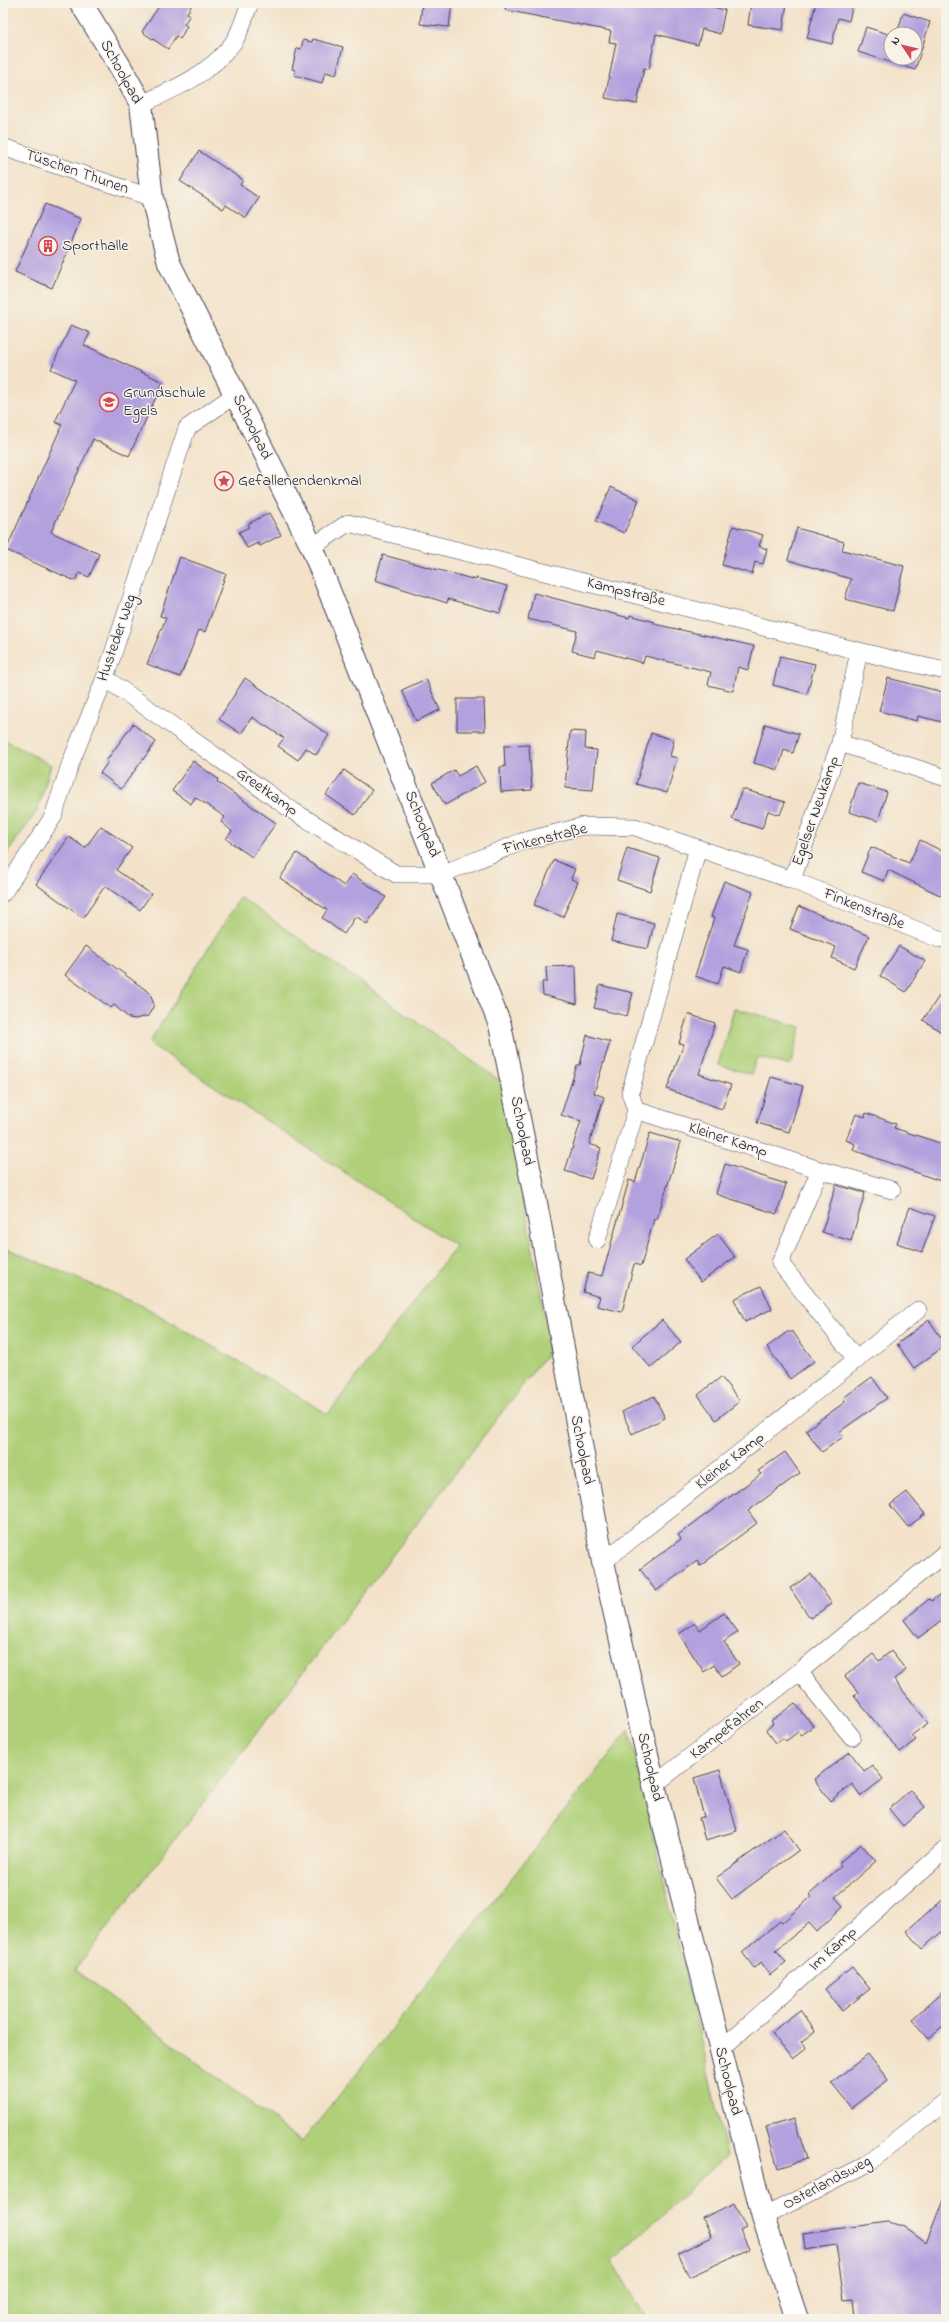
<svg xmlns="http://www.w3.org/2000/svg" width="949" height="2322" font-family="'Indie Flower',sans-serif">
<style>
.green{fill:#afd079;stroke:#68795a}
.building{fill:#b3a0de}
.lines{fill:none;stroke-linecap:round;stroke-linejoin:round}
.minor-casing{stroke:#413f50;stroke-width:18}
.tertiary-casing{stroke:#413f50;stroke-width:24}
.minor{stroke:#fff;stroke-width:17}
.tertiary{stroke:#fff;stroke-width:22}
.labels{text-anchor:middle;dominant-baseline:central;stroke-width:3;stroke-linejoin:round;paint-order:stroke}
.street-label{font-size:16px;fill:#22223b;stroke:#f7f3e8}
.poi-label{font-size:16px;fill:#22223b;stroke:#f7f3e8;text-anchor:start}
</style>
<rect width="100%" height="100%" fill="#f7f3e8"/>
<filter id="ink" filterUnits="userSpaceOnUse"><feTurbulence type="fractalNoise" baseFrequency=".025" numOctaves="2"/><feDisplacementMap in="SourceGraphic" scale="8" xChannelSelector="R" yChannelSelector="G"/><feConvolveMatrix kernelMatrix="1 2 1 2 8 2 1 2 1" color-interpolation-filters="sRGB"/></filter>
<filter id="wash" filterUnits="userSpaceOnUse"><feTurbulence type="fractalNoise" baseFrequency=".012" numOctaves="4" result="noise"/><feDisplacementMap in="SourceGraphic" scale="16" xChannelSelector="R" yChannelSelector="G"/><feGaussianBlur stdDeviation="0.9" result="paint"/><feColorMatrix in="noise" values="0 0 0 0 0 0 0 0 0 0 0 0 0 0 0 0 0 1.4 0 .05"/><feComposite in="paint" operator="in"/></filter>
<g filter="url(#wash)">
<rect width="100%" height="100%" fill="#f3e2c9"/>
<!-- green -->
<path class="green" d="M3,739L51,765L37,811L3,859Z
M240,897L502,1082L551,1348L75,1970L302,2142L629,1730L727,2155L612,2261L647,2319H3V1247L145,1307L328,1414L456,1246L149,1043Z
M734,1008L801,1027L790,1066L757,1057L751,1074L718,1065Z"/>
<g id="blocks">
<!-- building -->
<path class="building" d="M161,3H193L187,13L190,15L184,24L187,26L180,39L176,36L168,49L142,32Z
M422,3H452L449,27L420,24Z
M506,3H709L708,6L725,10L720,34L702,29L698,45L656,34L649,69L644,68L637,104L605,98L616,43L609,42L611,31L505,10Z
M751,3H787L783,30L748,25Z
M816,3H853L849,21L838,18L832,44L807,38Z
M903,13L930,22L915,70L858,52L866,27L891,35V58H915V34H897Z
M313,39L343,47L336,75L325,72L322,83L294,75L295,70L292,69L297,48L301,49L303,40L312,42Z
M199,151L243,180L240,185L259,198L246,218L226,205L223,209L180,181Z
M45,204L81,219L52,288L15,272Z
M71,325L90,333L84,345L163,382L129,456L93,439L51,532L99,554L89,577L79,573L75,581L6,550L62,425L55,422L75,380L51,369Z
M611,487L639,500L624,533L596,521Z
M269,513L281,535L260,546L258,543L247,548L239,532L249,527L248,524Z
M733,526L763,535L759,546L767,549L763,564L755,562L752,574L722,565Z
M797,528L844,542L842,550L904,566L893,611L845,599L851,579L788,560Z
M383,555L476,580V578L507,586L500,613L448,599L447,603L375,580Z
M180,557L226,574L205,632L199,630L180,677L147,664L166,618L160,616Z
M534,593L629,618L630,615L655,622L654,624L754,646L748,670L738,667L733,691L708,685L711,672L645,656L643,663L597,650L595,657L572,651L577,631L528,619Z
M780,656L815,664L807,694L773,685Z
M245,678L329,735L316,755L306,748L298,760L278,746L284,738L252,717L241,734L219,719Z
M888,678L946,693V723L918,716L917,721L879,711Z
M426,679L440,710L416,721L402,690Z
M457,699H484L485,731H457Z
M133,724L156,742L121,789L100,773L108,762L106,761Z
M765,724L799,734L793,753L784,750L778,770L754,763Z
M570,731L586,732L585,749L597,750L593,790L565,788Z
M651,733L674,740L670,756L677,758L667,793L636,784Z
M529,745L532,790L501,792L500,767H505L504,746Z
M193,761L218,779L217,782L276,823L252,857L226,839L232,831L221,822L225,817L195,797L191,804L172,791Z
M476,766L485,782L445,805L432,783L454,770L458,776Z
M344,770L372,790L355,815L326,795Z
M858,783L887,792L878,821L849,812Z
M742,789L785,802L780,815L768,811L762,829L732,819Z
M101,826L132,848L116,870L151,894L140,910L105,886L83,918L36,884L69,837L85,848Z
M920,840L946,853V898L888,870L884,881L861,872L871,847L909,863Z
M627,848L660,858L650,891L617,880Z
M297,853L344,886L352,874L386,897L367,924L356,916L344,934L322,918L327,910L280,878Z
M554,860L575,869L571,879L578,882L563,917L534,905Z
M724,881L753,892L734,945L748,949L741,972L724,966L718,984L695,976L714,918L711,917Z
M799,906L869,936L854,968L832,958L836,947L790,929Z
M617,914L654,923L648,949L611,941Z
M86,946L150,993L154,1005L148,1016L135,1019L129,1018L114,1005L111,1008L65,975Z
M899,946L925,961L906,992L880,976Z
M576,966L577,1004L543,995L542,982H547L546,967Z
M600,985L633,993L627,1016L594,1008Z
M946,986V1035L923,1020Z
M688,1014L715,1023L699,1074L731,1085L722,1109L667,1089L684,1044L679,1043Z
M587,1035L610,1042L594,1093L604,1097L589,1144L601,1148L591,1179L565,1171L581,1121L561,1115L577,1065H580Z
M771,1077L803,1086L789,1132L757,1123Z
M866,1113L896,1124L894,1128L946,1145V1183L853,1150L855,1144L846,1140L856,1114L865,1117Z
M650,1133L681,1142L657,1219H654L641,1266L634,1264L622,1312L597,1306L600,1297L583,1292L588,1273L602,1276L629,1180L635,1182Z
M725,1164L786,1184L777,1214L716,1194Z
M836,1185L865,1193L851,1241L822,1232Z
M910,1207L935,1216L922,1252L897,1243Z
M718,1234L735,1257L701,1282L684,1259Z
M761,1286L772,1309L745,1322L734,1299Z
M662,1320L681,1342L651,1368L632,1346Z
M929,1320L946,1345L914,1368L897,1344Z
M787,1332H793L814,1361L790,1379L767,1347Z
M721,1377L740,1401L716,1420L698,1395Z
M872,1377L887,1398L839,1432L843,1437L822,1452L806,1430L845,1402L843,1398Z
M654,1396L665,1418L632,1434L622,1412Z
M785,1452L800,1473L748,1511L757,1523L700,1566L697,1561L656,1591L640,1569L681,1539L678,1535L761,1474L758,1471Z
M907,1492L925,1514L908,1527L890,1505Z
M811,1574L832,1604L810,1618L790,1588Z
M939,1595L946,1605V1618L918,1638L904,1620L929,1599L931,1601Z
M724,1613L738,1632L724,1642L739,1664L722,1676L714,1665L704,1672L679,1634L695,1623L700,1630Z
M891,1651L906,1670L894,1679L928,1723L912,1735L916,1740L900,1752L854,1696L858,1692L845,1676L873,1654L879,1661Z
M795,1703L813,1726L801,1735L798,1732L786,1741L783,1738L776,1743L766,1730L773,1724L771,1721Z
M850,1752L864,1771L872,1765L883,1779L861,1796L852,1784L830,1801L814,1779Z
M720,1770L737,1831L705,1840L699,1818L704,1817L694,1778Z
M910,1790L925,1807L903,1826L889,1809Z
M784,1829L799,1850L732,1899L716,1878Z
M861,1844L876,1861L835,1897L843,1906L817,1932L809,1923L776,1950L786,1962L770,1975L761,1962L754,1968L742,1952L780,1921L782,1923L811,1897L809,1895L841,1866L839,1863Z
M946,1897V1928L922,1949L906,1931Z
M852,1967L870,1989L842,2011L825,1989Z
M946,1989V2023L929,2038L912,2019Z
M800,2010L815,2031L801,2042L806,2048L792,2059L771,2032Z
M868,2054L888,2080L851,2108L831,2083Z
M794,2119L807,2159L778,2168L766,2127Z
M945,2195L946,2319H855L853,2299L844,2300L836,2245L805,2250L803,2233L889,2222L904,2227L926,2243Z
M734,2203L746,2227L740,2230L749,2249L689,2277L678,2253L712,2237L703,2218Z"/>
</g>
</g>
<g filter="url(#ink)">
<use href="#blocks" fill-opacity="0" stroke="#413f50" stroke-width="1"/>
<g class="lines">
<defs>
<path id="minor" d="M141,104C175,89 210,74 233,43C241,32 245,15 250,3
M3,147L152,198
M312,547L348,523L891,659L946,671
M105,678L293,811L396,874H442L521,842L583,826L635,827L792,880L939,939
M840,743L946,778
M792,880L840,743L859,651
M3,893L53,817L71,762L105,678L187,428L236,394
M636,1110L820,1170L780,1263L857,1360
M820,1170L892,1190
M597,1240L636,1110L630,1093L698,848
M603,1562L918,1310
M799,1672L852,1737
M654,1785L799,1672L946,1552
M720,2050L946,1849
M763,2217L867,2164L946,2101"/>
<path id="tertiary" d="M81,3L121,68L141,104L152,198L169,263L312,547L500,1025L533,1187L603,1562L654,1785L763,2217L797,2319"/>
</defs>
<!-- minor casing -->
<use href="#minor" class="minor-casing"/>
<!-- tertiary casing -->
<use href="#tertiary" class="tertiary-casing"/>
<!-- minor -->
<use href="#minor" class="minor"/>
<!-- tertiary -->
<use href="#tertiary" class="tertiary"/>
</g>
</g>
<!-- icons -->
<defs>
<symbol id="building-ring" viewBox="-11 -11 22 22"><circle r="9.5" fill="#f7f3e8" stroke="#d1495b" stroke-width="1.5"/><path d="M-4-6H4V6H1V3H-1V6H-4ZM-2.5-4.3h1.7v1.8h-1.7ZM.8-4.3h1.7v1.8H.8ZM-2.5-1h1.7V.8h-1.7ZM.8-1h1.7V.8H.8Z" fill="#d1495b"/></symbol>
<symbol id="school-ring" viewBox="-11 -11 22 22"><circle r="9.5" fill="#f7f3e8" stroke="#d1495b" stroke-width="1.5"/><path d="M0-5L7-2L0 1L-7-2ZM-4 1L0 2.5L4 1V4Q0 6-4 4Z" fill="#d1495b"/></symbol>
<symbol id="sight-ring" viewBox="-11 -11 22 22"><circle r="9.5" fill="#f7f3e8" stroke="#d1495b" stroke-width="1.5"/><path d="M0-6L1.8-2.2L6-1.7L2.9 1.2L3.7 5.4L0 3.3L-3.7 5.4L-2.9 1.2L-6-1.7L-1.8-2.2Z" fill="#d1495b"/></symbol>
</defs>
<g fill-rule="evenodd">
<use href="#building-ring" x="37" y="235" width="22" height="22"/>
<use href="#school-ring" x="98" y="391" width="22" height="22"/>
<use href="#sight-ring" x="213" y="470" width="22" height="22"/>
</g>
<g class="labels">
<!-- street labels -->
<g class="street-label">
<text transform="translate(121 72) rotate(61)">Schoolpad</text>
<text transform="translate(77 172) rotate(19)">Tüschen Thunen</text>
<text transform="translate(252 427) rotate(64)">Schoolpad</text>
<text transform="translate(626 592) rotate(14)">Kampstraße</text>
<text transform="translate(117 638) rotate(-71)">Husteder Weg</text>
<text transform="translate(267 792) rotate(35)">Greetkamp</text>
<text transform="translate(816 811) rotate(-71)">Egelser Neukamp</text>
<text transform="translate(422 824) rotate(68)">Schoolpad</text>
<text transform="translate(545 839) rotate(-14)">Finkenstraße</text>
<text transform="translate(864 909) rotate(22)">Finkenstraße</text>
<text transform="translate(522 1131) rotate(79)">Schoolpad</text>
<text transform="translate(728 1140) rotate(18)">Kleiner Kamp</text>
<text transform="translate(582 1450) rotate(79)">Schoolpad</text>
<text transform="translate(730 1461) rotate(-38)">Kleiner Kamp</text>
<text transform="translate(727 1729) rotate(-38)">Kampefahren</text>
<text transform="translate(650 1767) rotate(77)">Schoolpad</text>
<text transform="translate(833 1949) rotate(-42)">Im Kamp</text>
<text transform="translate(728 2081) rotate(76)">Schoolpad</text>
<text transform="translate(827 2183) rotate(-28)">Osterlandsweg</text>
</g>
<!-- poi labels -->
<g class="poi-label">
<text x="62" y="246">Sporthalle</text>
<text x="123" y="393">Grundschule<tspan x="123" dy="18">Egels</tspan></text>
<text x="238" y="481">Gefallenendenkmal</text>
</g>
</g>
<!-- margin -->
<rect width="949" height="2322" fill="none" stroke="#f7f3e8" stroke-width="16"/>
<!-- north arrow -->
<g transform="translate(903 46) rotate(305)"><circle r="19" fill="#f7f3e8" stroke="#a29fa3"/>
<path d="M0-3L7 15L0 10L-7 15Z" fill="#d1495b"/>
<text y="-6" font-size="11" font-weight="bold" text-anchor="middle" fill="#22223b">N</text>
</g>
</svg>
